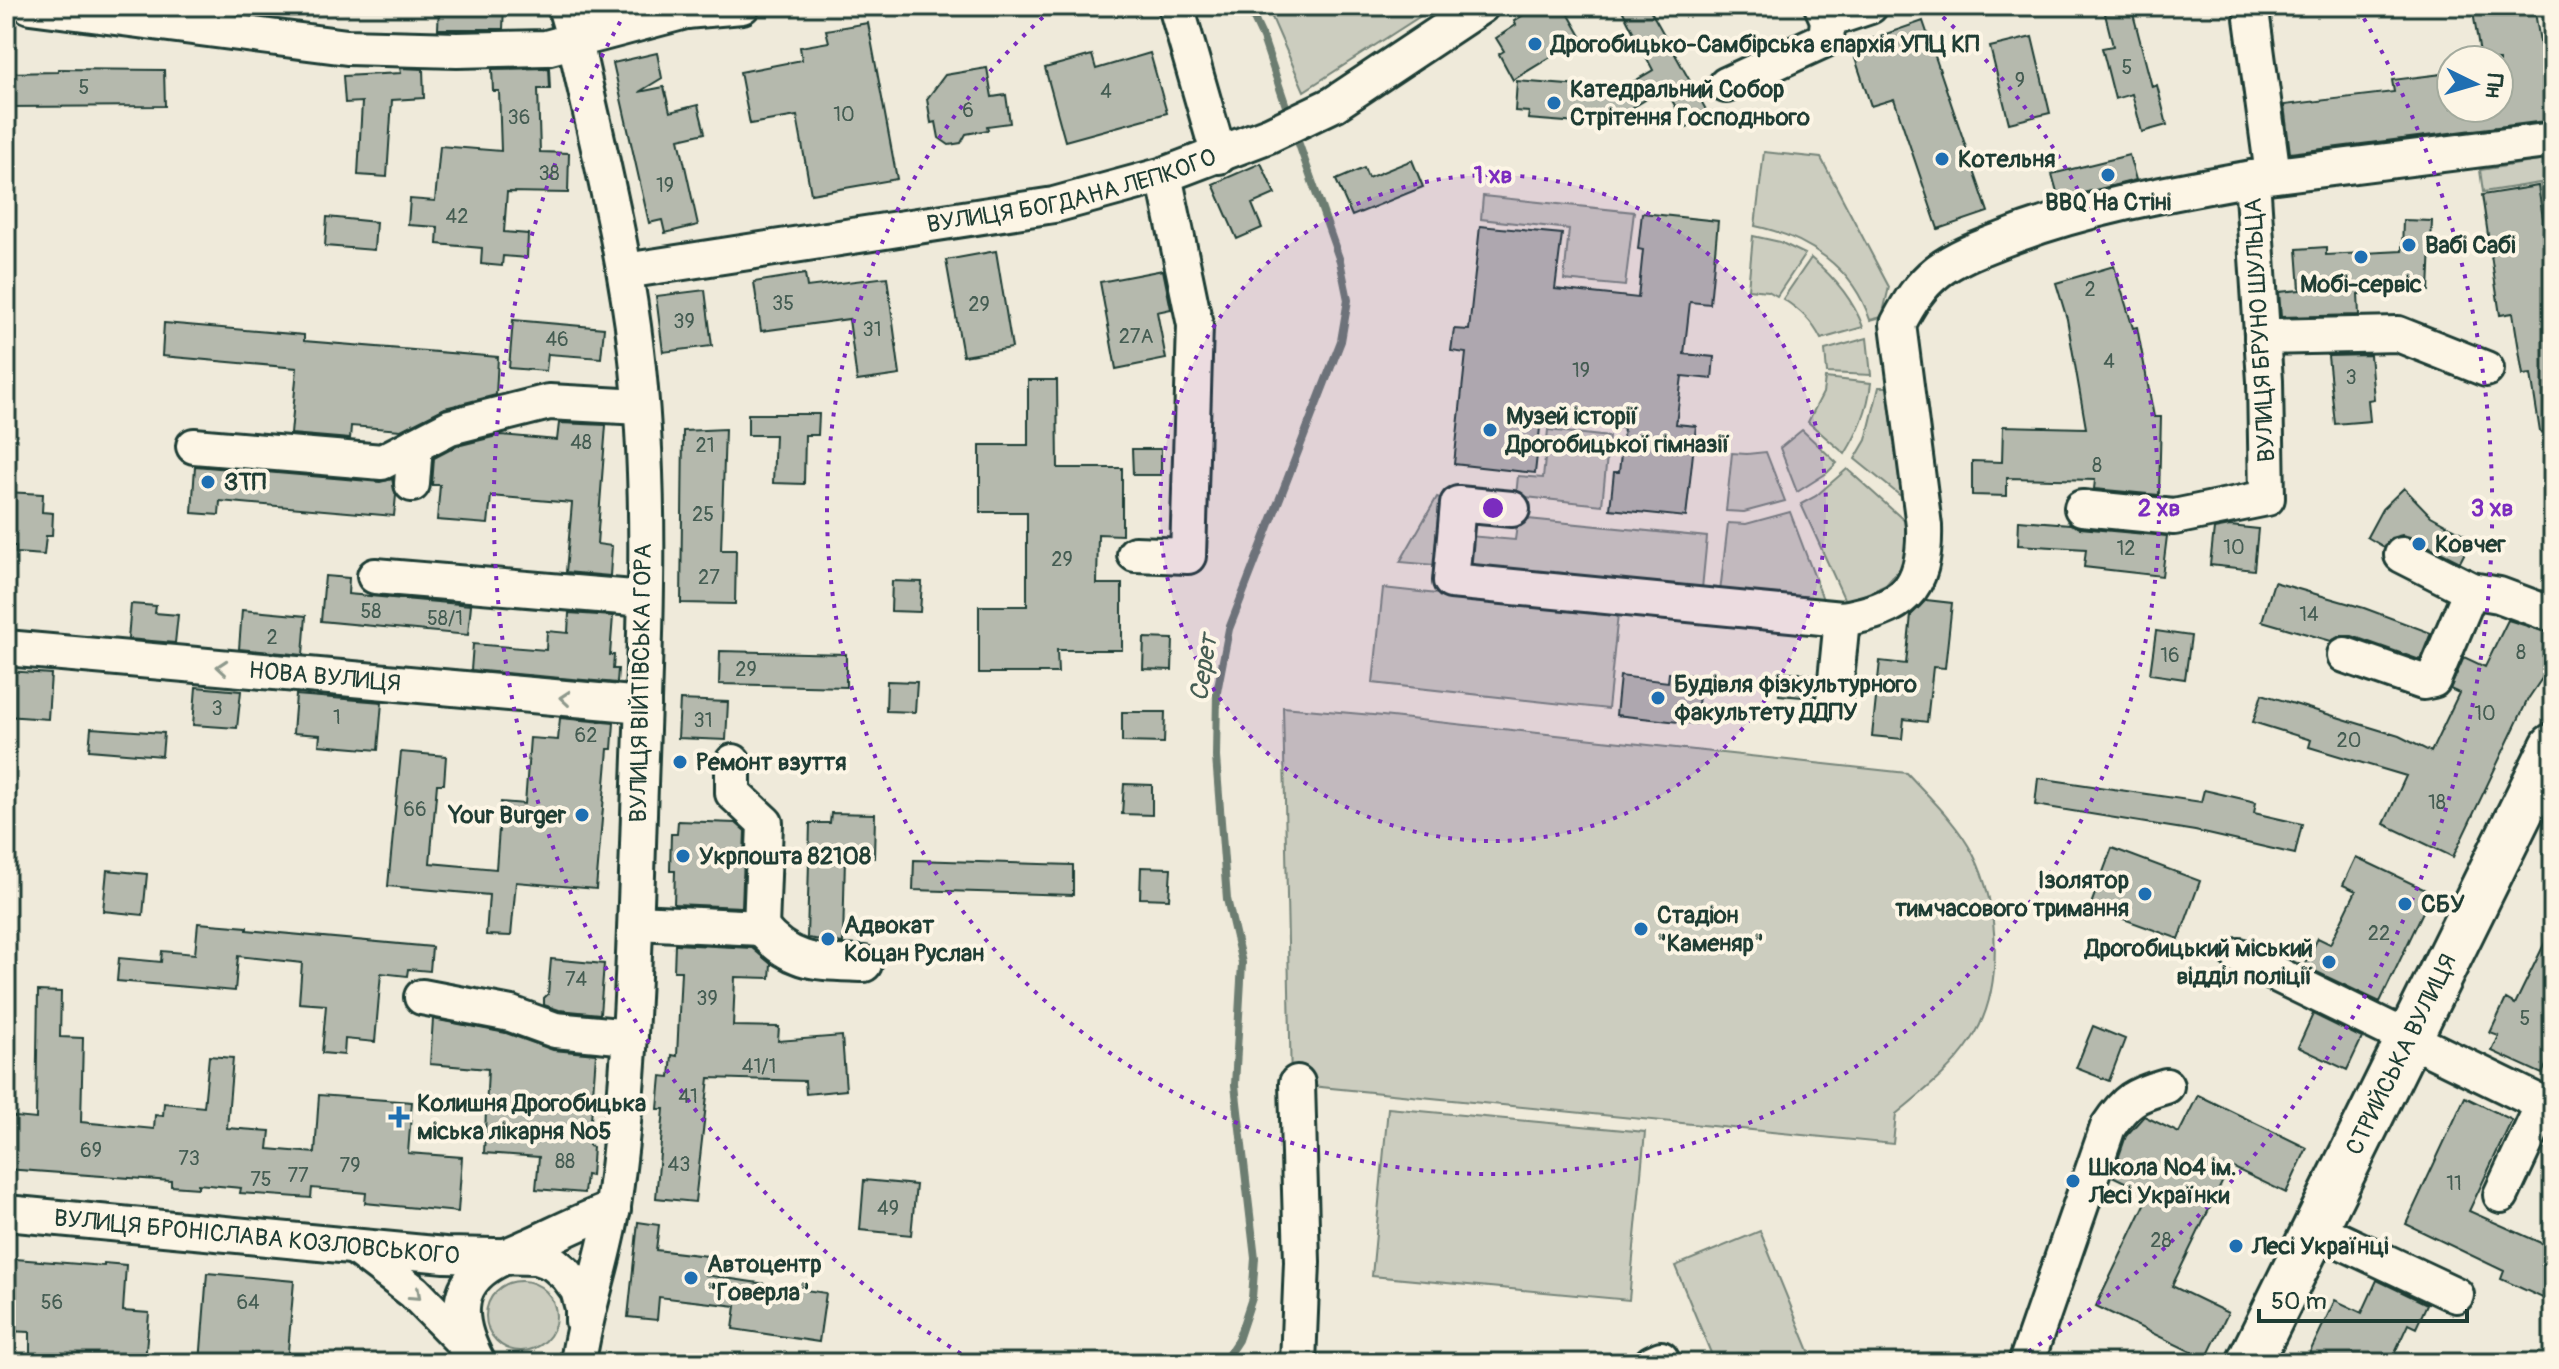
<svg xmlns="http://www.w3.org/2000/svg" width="2559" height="1369" font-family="Pangolin,sans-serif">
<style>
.green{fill:#cccdbf;stroke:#76857a;stroke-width:2}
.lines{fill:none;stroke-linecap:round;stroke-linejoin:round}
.stream{stroke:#6c7d71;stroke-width:8}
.building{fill:#b5b9ad;stroke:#1f3d34;stroke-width:2}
.minor-casing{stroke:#1f3d34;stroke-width:40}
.major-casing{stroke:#1f3d34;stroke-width:50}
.minor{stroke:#fcf5e5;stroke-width:34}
.major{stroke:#fcf5e5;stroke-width:44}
.oneway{stroke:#8e998c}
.ring{fill:none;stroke:#7b2cbf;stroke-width:4;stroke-dasharray:4 8}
.poi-dot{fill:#1f6fb2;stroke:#fcf5e5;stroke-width:3}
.labels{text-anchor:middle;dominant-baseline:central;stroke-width:8;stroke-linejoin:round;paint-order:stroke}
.number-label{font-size:20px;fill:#445c52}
.poi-label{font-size:24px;font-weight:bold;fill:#1f3d34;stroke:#fcf5e5;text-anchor:start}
.street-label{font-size:24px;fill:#1f3d34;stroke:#fcf5e5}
.water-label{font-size:26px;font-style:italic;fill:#455d53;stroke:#fcf5e5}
.centre{fill:#7b2cbf;stroke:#fcf5e5;stroke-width:4}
.ring-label{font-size:24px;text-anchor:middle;font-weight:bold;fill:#7b2cbf;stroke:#fcf5e5;stroke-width:8;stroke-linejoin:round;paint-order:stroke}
</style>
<rect width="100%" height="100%" fill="#efeada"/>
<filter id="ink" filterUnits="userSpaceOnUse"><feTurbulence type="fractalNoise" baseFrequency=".0125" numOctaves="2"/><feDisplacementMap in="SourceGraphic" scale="16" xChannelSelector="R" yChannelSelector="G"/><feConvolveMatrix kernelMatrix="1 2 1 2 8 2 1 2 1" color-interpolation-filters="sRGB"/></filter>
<g filter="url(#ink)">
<!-- green -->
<path class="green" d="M1267,6H1436L1304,91Z
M1764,152L1821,158L1889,287L1882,317L1870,320C1853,267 1807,237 1755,226Z
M2553,159V266L2540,183L2483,192L2480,170Z
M1483,196L1634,212L1625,286L1564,280L1569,229L1481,219Z
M1753,236L1780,242L1805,254L1777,296L1768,291L1748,289Z
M1811,258C1834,277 1853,299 1863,327L1821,339C1812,321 1800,310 1783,299Z
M1867,338L1871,375L1827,373L1825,350Z
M1825,378L1871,383C1868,410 1859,431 1845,454L1808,422L1823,393Z
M1879,387H1891L1903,498L1855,459L1866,440Z
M1548,430L1609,437L1602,505L1516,496L1518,476L1543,478Z
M1802,430L1837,463L1827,473L1797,492L1780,448Z
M1766,452L1785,501L1744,512L1726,511L1732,453L1747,454Z
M1847,469L1907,523L1910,547L1903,565L1886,585L1846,603L1801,504L1816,496Z
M1437,497L1442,499L1435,565L1400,562Z
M1790,512L1824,602L1720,592L1728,523L1746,524Z
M1518,518L1707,537L1702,589L1466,566L1469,536L1515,540Z
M1383,588L1618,614L1608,709L1373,683Z
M1283,707L1373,715L1907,773C1930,798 1957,823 1973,854C2000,906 2005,992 1970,1042C1952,1070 1921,1093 1896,1114L1893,1144L1291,1084Z
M1388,1108L1645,1132L1629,1300L1372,1276Z
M1760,1231L1814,1363H1715L1675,1266Z
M486 1316a35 35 0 1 1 70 0a35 35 0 1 1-70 0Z"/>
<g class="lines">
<!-- stream -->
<path class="stream" d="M1248,6L1263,38L1290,118
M1223,1363L1238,1340L1252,1298L1255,1258L1235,1085L1242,963L1227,899L1216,757L1217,692L1229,629L1341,341L1348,300L1340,261L1294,130"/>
</g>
<!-- building -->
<path class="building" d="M439,6H504L503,29H438Z
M1538,6H1564L1582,38L1513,80L1499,54L1504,51L1496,38L1516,25L1514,21Z
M1620,6H1648L1709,115L1687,127L1665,88L1604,125L1528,119L1529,112L1515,111L1517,81L1580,86L1579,93L1611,95L1653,70Z
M2103,6H2131L2152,87L2157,85L2167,125L2142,132L2132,94L2115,99L2102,48L2113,46Z
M2472,6H2534L2553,120L2290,153L2284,105L2394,92L2392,80L2451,73V108H2499V60H2481Z
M1923,21L1988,212L1938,229L1894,99L1871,106L1851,46Z
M868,23L897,179L811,194L797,116L750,124L740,72L802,60L800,47L829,42L826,30Z
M2032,37L2050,113L2009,123L1990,47Z
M657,53L662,78L639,92L664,87L670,112L698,105L705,133L679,139L698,225L665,233L662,220L649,223L613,63Z
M1150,53L1167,113L1065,141L1045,68L1092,55L1096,69Z
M400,68L423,69L424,98L392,100L387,177L358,175L362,102L345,103L343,76L401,73Z
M549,68L550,89H538L540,152L569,153L568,193L507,192L504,232L528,234L527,258L503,256L502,266L481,264L482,248L437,244L438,227L408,225L410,199L435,201L440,146L501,151L499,91H493L492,69Z
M987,68L992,97L1006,95L1010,123L987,126L988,130L966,134L961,143L949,145L939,138L936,122L931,123L927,99L945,75Z
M58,69L164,70L165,106L6,107V73L58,72Z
M2129,155L2136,180L2059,199L2052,174Z
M1412,160L1423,187L1352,216L1336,180L1364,168L1368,178Z
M1261,163L1275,194L1252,204L1262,228L1237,239L1213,184Z
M2538,186L2553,283V431L2540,432L2531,374L2523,375L2513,313L2500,315L2482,195Z
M1642,213L1718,221L1710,304L1690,302L1684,354L1714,357L1712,379L1682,376L1676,424L1696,426L1686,517L1610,509L1614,472H1619L1624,428L1541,419L1535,473L1454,464L1466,353L1451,351L1454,329L1469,330L1480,226L1562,234L1555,289L1638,298L1643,250L1638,249Z
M327,217L376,222L374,250L325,246Z
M2403,220L2432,221L2429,291L2358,294L2359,315L2281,317L2279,292L2300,290L2297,249L2326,247V255L2402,251Z
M996,251L1012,348L963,356L946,260Z
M2114,266L2133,328L2137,327L2154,417H2161L2159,495L2094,489L2095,480L2007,478V496L1972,495V461L2002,462L2003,426L2086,428L2067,319L2056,283Z
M1163,270L1171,309L1157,312L1166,359L1116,369L1100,282Z
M805,274L807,287L887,277L900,375L857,381L849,319L761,331L754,282Z
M705,290L712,346L663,352L656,296Z
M513,320L604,328L601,358L548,354L546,371L509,368Z
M164,323L304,335V341L498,357L496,395L445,408L401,430L351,426L350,439L291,434L297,368L162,356Z
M2370,355L2374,399L2368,400L2370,421L2335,424L2328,356Z
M1028,380H1057L1058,468H1122V535L1098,534L1097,584H1122V650H1057L1058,673H979V606H1027V512H980V445H1028Z
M748,414H819L818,435H805L804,484L773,483L775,435H748Z
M559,423L606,425L597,544L612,546L610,576L566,572L572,503L491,496L488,524L437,520L440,485H432L434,458L457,446L501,435L557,440Z
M725,429L721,550H736L735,604L681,603L683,431Z
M1132,449H1161V475H1133Z
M195,466L380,482L392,479L396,495L394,516L220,501L219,515L192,513Z
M2404,488L2431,516L2472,539L2460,562L2410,537L2402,535L2391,538L2384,547L2367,537L2382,509Z
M6,492L43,494L42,512L53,513L52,536H46L44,555L16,553V546H6Z
M2019,520L2070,524L2080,528L2167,536L2162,576L2084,567L2086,549L2018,545Z
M2230,526L2258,529L2254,570L2210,565L2214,529Z
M325,576L349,578L348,594L471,605L468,635L321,621Z
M892,581L922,582L920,612L891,611Z
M2274,582L2364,608L2431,633L2420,660L2352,636H2340L2331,641L2262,621Z
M1926,600L1952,603L1945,668L1933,667L1927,722L1904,719L1902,739L1872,736L1880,661L1906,664L1911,615Z
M131,604L156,606L155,613L178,615L175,643L128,639Z
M242,610L306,616L303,655L239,649Z
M569,613L613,616L610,655H614L613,669H618L617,683L471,670L473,644L546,650L547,631L568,633Z
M2508,620L2553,634V644L2543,665L2549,668L2528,699L2453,857L2384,824L2406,776L2309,747L2311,740L2253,722L2262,694L2399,736L2431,752L2459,693L2450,689L2464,657L2485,667Z
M2156,631L2191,636L2185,679L2150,674Z
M1144,638L1173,639L1172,670L1143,669Z
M720,651L846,654V687L719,684Z
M7,671L51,674L48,719L6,716Z
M1781,671L1816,675L1814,698L1779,695Z
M1669,673L1701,676L1696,724L1616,715L1620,676L1668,682Z
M887,681L917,682L915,712L886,711Z
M196,687L241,691L237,728L193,725Z
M296,695L382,702L378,750L319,745L320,735L293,733Z
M680,700L728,702L726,740L678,738Z
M1122,712H1165L1164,743L1122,742Z
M560,718L614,723L612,749H608L596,889L516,882L511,936L486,935L489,895L388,886L401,752L446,756L444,784H437L430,863L496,869L501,802L525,804L530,738L558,740Z
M91,728L164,733L162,756L89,750Z
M2038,778L2201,802L2204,790L2256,802L2254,813L2302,824L2295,854L2195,831L2035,805Z
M1124,784L1152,785V815L1122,814Z
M831,813L875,814L874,858L845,857L843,943L807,938L810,823H830Z
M678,821L736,823L745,831L742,907L674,904L675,871H670L671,834H677Z
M2112,848L2200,881L2179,939L2090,907Z
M2356,857L2432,893L2380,1002L2304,966L2318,938L2330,944L2356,891L2343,885Z
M914,860L1073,865V895L913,890Z
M1141,867L1171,868L1169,899L1140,898Z
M107,870L147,874L143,915L103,911Z
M198,923L247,927V930L432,947L430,971L408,969L407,976L381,973L375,1042L345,1039L344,1055L322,1053L326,1005L299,1003L302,963L238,956L235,991L117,981L119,958L161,962L162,951L195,954Z
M2553,926V1050L2542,1074L2492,1051L2499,1036L2490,1033L2506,999L2515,1004Z
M675,944L752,948L771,964L770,978L735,977L733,1026L779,1027L778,1041L842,1036L846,1090L806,1094L805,1081L709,1078L695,1202L656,1198L664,1109H658L661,1076L670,1077L672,1055L677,1056L681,971H674Z
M551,959L604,964L600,1014L559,1010L544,1005V998L548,994Z
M38,991L61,992L60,1037L83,1038L81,1122L154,1129L155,1115L163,1116L164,1103L204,1107L209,1056L233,1058L227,1128L270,1131L268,1149L315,1153L319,1095L412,1102L408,1153L462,1157L458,1212L365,1203L366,1193L312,1188L311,1198L240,1193L241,1188L198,1184V1188L171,1186V1181L6,1169V1116L36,1119Z
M2313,1014L2362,1038L2347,1070L2298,1047Z
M433,1019L506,1033L553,1050L596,1054L589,1146L593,1147L591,1176L586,1175L584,1193L536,1189L539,1157L484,1153L488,1069L430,1064Z
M2093,1026L2125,1039L2109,1081L2076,1068Z
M2198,1095L2307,1148L2286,1193L2230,1166L2172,1286L2228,1313L2206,1359L2096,1306L2150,1194L2112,1176L2126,1136L2144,1116L2179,1133Z
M2465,1097L2512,1120L2469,1211L2550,1247L2542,1265L2553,1270V1287L2547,1300L2501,1279L2504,1271L2406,1224Z
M864,1180L916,1185L911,1235L860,1230Z
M638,1222L659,1225L656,1250L707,1256L705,1275L826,1293L819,1342L733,1329L736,1306L659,1297L657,1320L628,1317Z
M15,1259L104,1266V1263L126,1265L123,1311L149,1313L145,1363H30V1332L6,1331V1277L14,1278Z
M207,1273L294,1281L287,1363H200Z
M2377,1280L2427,1304L2416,1328L2408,1324L2390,1363H2321L2308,1356L2335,1300L2362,1313Z"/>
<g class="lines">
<defs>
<g id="minor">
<path d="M30,6L347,47L457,50L546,48L686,11L687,6"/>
<path d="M565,6L575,41C597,143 624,246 636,350C653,494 645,641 640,785C635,926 633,1067 613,1206C605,1259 585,1310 578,1363"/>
<path d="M1176,6L1219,156"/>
<path d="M686,11L742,6"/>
<path d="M2252,18L2273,175"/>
<path d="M1828,20L1870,6"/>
<path d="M1726,85L1826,39L1828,20L1822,6"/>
<path id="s1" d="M625,271L1054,205L1164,175L1269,135L1334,104L1481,6"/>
<path d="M2262,337L2398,334L2486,369"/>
<path d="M194,446L382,462L450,427L549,402L641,407"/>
<path d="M412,484L415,445"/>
<path d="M2082,508L2174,517L2267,498L2265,381L2252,178L2553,140"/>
<path d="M1512,509L1458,504L1451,581L1842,619C1902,609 1926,591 1924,526L1898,324C1909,303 1919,286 1938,271C1958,256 1981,248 2004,239C2083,208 2168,193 2252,178"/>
<path d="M1135,554L1188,556L1195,325L1164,175"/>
<path d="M2402,555L2471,590L2499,595L2553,615"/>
<path d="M375,576L645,599"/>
<path id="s2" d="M6,648L643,705"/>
<path d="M2345,655L2423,682L2433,680L2471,590"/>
<path d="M1834,700L1842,619"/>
<path d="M733,762V793L765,823L761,928"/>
<path d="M636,922L761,928C792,965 819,962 864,964"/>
<path d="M2239,956L2553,1109"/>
<path d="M422,997L511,1014L555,1030L630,1037"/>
<path d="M1297,1083L1302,1262L1298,1363"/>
<path d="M2501,1195L2543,1105"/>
<path id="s3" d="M6,1213L445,1255L536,1257L553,1263L567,1275L578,1290L583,1308V1322"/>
<path d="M2315,1229L2456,1295"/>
<path d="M355,1247L414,1292L468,1347"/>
<path d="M478,1363C458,1326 450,1286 494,1262C507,1255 521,1250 534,1244C560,1232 585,1219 613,1209"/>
<path d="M1652,1363L1661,1359"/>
<path d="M2026,1363L2108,1127C2126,1100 2134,1095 2166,1086"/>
</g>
<g id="major">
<path id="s4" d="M2249,1363L2553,746"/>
</g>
</defs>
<!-- minor casing -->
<use href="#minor" class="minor-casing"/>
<!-- major casing -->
<use href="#major" class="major-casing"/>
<!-- minor -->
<use href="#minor" class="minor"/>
<!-- major -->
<use href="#major" class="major"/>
</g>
<!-- one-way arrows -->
<defs><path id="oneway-chevron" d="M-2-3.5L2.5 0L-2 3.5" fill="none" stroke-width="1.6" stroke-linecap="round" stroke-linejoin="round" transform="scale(2)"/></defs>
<g class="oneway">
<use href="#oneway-chevron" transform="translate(222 667) rotate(-175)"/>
<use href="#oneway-chevron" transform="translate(565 698) rotate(-175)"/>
<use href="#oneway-chevron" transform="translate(416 1295) rotate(42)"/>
</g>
</g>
<!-- distance rings -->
<circle cx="1493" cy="508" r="333" fill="#7b2cbf" fill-opacity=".12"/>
<g class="ring">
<circle cx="1493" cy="508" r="333"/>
<path d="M1934 9A666 666 0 1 1 1052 9"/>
<path d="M971 1360A999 999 0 0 1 628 8M2358 8A999 999 0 0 1 2015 1360"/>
</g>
<!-- markers -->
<g class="poi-dot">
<circle cx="1535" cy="44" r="8"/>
<circle cx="1554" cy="103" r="8"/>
<circle cx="1942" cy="159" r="8"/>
<circle cx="2108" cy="175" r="8"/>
<circle cx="2409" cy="245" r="8"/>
<circle cx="2361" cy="257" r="8"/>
<circle cx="1490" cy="430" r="8"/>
<circle cx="208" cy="482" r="8"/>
<circle cx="2419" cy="544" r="8"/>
<circle cx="1658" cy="698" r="8"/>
<circle cx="680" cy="762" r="8"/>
<circle cx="582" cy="815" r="8"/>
<circle cx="683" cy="856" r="8"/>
<circle cx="2145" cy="894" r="8"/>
<circle cx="2405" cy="904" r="8"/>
<circle cx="1641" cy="929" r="8"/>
<circle cx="828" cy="939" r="8"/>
<circle cx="2329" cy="962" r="8"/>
<path d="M395 1105h8v8h8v8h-8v8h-8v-8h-8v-8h8z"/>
<circle cx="2073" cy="1181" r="8"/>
<circle cx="2236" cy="1246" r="8"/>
<circle cx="691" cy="1278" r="8"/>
</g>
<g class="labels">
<!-- number labels -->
<g class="number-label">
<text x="2127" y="67">5</text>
<text x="2020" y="80">9</text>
<text x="84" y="87">5</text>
<text x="1106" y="91">4</text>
<text x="968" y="110">6</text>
<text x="844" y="114">10</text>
<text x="519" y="117">36</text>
<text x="549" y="173">38</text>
<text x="665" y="185">19</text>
<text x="457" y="216">42</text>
<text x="2090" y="289">2</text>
<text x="783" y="303">35</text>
<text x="979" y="304">29</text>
<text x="684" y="321">39</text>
<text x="872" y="329">31</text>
<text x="1136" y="336">27А</text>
<text x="557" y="339">46</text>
<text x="2109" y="361">4</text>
<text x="1581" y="370">19</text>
<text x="2351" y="377">3</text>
<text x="581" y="442">48</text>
<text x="705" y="445">21</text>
<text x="2097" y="465">8</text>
<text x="703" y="514">25</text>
<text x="2234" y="547">10</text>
<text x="2126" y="548">12</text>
<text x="1062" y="559">29</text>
<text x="709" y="577">27</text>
<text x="371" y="611">58</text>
<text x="2309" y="614">14</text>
<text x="445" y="618">58/1</text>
<text x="272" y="637">2</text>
<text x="2521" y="652">8</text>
<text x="2170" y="655">16</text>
<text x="746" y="669">29</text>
<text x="217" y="708">3</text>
<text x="2485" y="713">10</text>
<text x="337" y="717">1</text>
<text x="703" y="720">31</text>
<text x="586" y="735">62</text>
<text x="2349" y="740">20</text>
<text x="2437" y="802">18</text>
<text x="415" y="809">66</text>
<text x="2379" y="933">22</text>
<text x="576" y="979">74</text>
<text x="707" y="998">39</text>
<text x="2525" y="1018">5</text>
<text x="759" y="1066">41/1</text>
<text x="688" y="1096">41</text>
<text x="91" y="1150">69</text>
<text x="189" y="1158">73</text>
<text x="565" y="1161">88</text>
<text x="679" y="1164">43</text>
<text x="350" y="1165">79</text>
<text x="298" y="1175">77</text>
<text x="261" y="1179">75</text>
<text x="2454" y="1183">11</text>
<text x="888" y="1208">49</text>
<text x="2161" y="1240">28</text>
<text x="52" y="1302">56</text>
<text x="248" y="1302">64</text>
</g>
<!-- poi labels -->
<g class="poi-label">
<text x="1551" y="44">Дрогобицько-Самбірська єпархія УПЦ КП</text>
<text x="1570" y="89">Катедральний Собор<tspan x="1570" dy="28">Стрітення Господнього</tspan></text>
<text x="1958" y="159">Котельня</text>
<text x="2108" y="202" text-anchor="middle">BBQ На Стіні</text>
<text x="2425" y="245">Вабі Сабі</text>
<text x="2361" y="284" text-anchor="middle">Мобі-сервіс</text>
<text x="1506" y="416">Музей історії<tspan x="1506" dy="28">Дрогобицької гімназії</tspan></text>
<text x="224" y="482">ЗТП</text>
<text x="2435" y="544">Ковчег</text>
<text x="1674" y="684">Будівля фізкультурного<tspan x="1674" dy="28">факультету ДДПУ</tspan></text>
<text x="696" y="762">Ремонт взуття</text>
<text x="566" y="815" text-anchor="end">Your Burger</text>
<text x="699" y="856">Укрпошта 82108</text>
<text x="2129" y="880" text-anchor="end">Ізолятор<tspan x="2129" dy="28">тимчасового тримання</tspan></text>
<text x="2421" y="904">СБУ</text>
<text x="1657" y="915">Стадіон<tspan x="1657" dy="28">"Каменяр"</tspan></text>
<text x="844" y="925">Адвокат<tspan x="844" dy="28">Коцан Руслан</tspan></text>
<text x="2313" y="948" text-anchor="end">Дрогобицький міський<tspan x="2313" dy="28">відділ поліції</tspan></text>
<text x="417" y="1103">Колишня Дрогобицька<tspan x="417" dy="28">міська лікарня №5</tspan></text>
<text x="2089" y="1167">Школа №4 ім.<tspan x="2089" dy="28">Лесі Українки</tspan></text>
<text x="2252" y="1246">Лесі Українці</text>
<text x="707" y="1264">Автоцентр<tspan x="707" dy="28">"Говерла"</tspan></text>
</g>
<!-- street labels -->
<g class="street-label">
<text stroke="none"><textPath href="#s1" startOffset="454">ВУЛИЦЯ БОГДАНА ЛЕПКОГО</textPath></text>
<text transform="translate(2260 330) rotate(-93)">ВУЛИЦЯ БРУНО ШУЛЬЦА</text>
<text stroke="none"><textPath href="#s2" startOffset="320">НОВА ВУЛИЦЯ</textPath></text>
<text transform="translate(641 683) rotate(-89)">ВУЛИЦЯ ВІЙТІВСЬКА ГОРА</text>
<text stroke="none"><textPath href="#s4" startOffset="344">СТРИЙСЬКА ВУЛИЦЯ</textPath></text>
<text stroke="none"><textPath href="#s3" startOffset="252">ВУЛИЦЯ БРОНІСЛАВА КОЗЛОВСЬКОГО</textPath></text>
</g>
<!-- water labels -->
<g class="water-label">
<text transform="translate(1204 668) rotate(-81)">Серет</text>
</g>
</g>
<circle cx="1493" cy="508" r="12" class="centre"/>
<g class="ring-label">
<text x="1493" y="183">1 хв</text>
<text x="2159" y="516">2 хв</text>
<text x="2492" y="516">3 хв</text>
</g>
<!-- margin -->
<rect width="2559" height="1369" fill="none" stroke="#fcf5e5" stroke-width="32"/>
<rect x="16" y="16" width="2527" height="1337" fill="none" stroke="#1f3d34" stroke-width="3" filter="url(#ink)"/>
<!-- north arrow -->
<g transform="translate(2475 84) rotate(95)"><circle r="38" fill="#fcf5e5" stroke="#a4ab9e" stroke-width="2"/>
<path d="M0-6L14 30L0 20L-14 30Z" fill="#1f6fb2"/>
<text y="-12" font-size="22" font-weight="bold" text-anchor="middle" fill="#1f3d34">Пн</text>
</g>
<!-- scale -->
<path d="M2259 1309v12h208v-12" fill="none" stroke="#1f3d34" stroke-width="4"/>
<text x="2271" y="1309" font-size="24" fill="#1f3d34" stroke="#fcf5e5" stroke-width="6" paint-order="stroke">50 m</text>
</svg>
